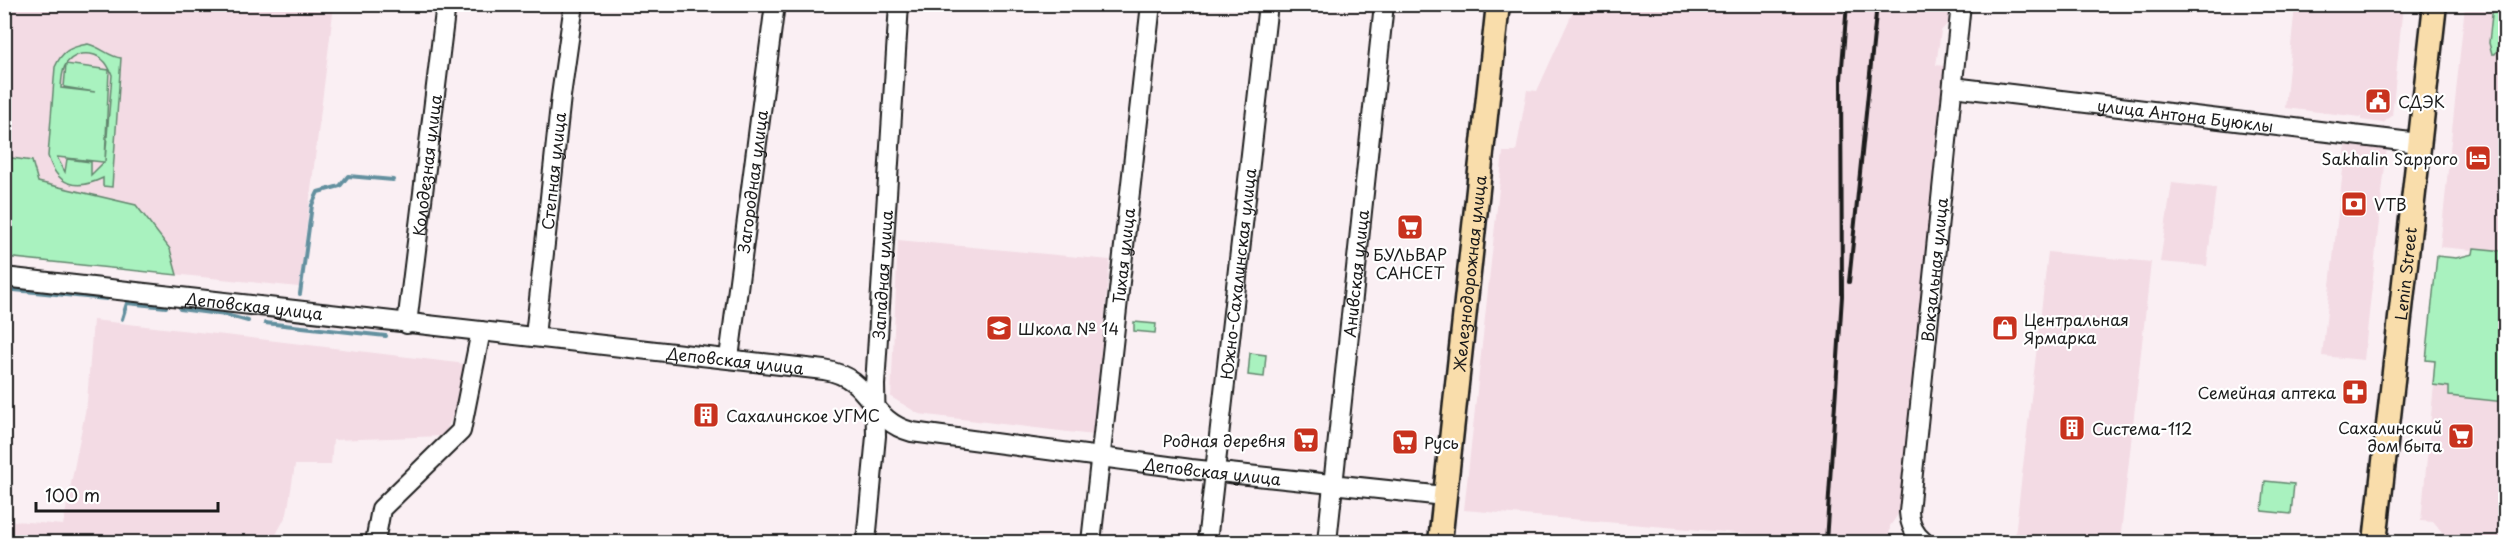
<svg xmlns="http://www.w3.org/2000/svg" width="2510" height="547" font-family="'Playpen Sans',sans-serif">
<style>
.built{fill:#f3dbe4}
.green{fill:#a9f2bf;stroke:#62876e;stroke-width:1.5;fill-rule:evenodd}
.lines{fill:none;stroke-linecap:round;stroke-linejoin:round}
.stream{stroke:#64909f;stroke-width:4}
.minor-casing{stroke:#1c1c1c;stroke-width:22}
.major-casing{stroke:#1c1c1c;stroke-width:27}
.minor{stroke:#fff;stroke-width:18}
.major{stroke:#f9ddab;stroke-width:22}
.rail{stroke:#1c1c1c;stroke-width:4}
.labels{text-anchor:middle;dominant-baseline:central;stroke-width:4.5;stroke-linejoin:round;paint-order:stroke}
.poi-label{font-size:16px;fill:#1c1c1c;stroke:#fff;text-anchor:start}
.street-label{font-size:16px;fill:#1c1c1c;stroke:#fff}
</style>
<rect width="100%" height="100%" fill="#faeff3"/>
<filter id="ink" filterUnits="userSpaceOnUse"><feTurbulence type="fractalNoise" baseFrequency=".0167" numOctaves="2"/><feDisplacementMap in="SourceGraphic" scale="12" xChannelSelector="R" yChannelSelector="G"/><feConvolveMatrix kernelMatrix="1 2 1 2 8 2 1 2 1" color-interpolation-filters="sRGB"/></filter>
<g filter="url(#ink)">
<!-- built -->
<path class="built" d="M4,5H334L299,287L5,257Z
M1576,5H1950L1948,23L1941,31L1936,65L1944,66L1923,281L1899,513L1890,526L1889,542H1807V539L1464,510L1503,152H1516L1527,90L1537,91Z
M2295,5H2403L2392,116L2383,123L2361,120V117L2285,108Z
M2465,5H2505V253L2440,247Z
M2346,143L2387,147L2364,360L2322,356Z
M2172,183L2216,188L2207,266L2160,262Z
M898,240L1110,260L1093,435L919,414L891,397Z
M2048,252L2151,262L2120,542H2081L2015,535Z
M93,320L251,338L466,364L455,410L444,436L333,440L331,465H295L287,514L272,542H5L4,520L63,525L87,402Z
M2435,374L2505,382L2506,523L2503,542L2445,536L2433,522L2421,521Z"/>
<!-- green -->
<path class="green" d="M2493,5H2504L2499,48L2495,54H2492L2489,43Z
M88,44C101,47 109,57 121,58L112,187L103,186V178C76,191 57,186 48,156L55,67C62,51 70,47 88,44ZM81,54C97,52 107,60 112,75L105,161L109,70L66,64L64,87L95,92L61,88C62,71 63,59 81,54ZM57,157L103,162H104L91,175V162L67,159L65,172Z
M5,157L32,161L38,182L136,205L170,249L177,275L5,257Z
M2474,248L2505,251V402L2449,396V387L2433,385L2435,361L2426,360L2437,256L2456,258L2473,254Z
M1134,322L1156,324L1155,333L1134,331Z
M1250,353L1266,355L1264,377L1248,375Z
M2265,481L2294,484L2291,514L2262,511Z"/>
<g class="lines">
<!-- stream -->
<path class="stream" d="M4,289L107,299
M300,294L312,205L318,192L340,186L348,176L393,180
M180,309L226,315L248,321
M122,319L127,303L166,307
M265,323L386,336"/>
<defs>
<g id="minor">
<path id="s1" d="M1953,87L2419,143"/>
<path id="s2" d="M4,277L824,370C874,378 866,420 912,432L1191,469L1444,496"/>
<path id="s3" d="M407,324L446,4"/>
<path id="s4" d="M535,336L561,96L574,4"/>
<path id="s5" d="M729,358L775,4"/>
<path d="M375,542L381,509L461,431L481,331"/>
<path id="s6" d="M866,542L876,436L875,385L899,4"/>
<path id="s7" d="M1091,542L1151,4"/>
<path id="s8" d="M1207,542L1268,4"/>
<path id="s9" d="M1327,542L1384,4"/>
<path id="s10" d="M1924,542C1914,534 1910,525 1909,512L1961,4"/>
</g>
<g id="major">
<path id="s11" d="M1440,542L1498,4"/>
<path id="s12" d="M2375,542L2435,4"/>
</g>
</defs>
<!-- minor casing -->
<use href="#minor" class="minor-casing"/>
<!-- major casing -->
<use href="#major" class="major-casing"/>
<!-- minor -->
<use href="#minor" class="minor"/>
<!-- major -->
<use href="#major" class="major"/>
<!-- rail -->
<path class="rail" d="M1849,282L1877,4
M1826,542L1842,296L1841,79L1847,4"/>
</g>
</g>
<!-- icons -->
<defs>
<symbol id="civic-square" viewBox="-11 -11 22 22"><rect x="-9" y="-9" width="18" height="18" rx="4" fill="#c8321e" stroke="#fff"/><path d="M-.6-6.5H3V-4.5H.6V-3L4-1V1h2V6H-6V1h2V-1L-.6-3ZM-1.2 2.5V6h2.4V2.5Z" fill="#fff"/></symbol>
<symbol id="hotel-square" viewBox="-11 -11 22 22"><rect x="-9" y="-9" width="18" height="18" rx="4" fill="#c8321e" stroke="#fff"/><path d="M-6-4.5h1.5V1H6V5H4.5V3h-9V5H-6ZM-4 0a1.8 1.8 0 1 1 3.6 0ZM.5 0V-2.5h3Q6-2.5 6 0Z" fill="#fff"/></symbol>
<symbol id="bank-square" viewBox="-11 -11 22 22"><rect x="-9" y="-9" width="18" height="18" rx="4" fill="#c8321e" stroke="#fff"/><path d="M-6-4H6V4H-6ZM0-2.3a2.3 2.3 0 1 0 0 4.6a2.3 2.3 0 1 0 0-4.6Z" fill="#fff"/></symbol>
<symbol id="supermarket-square" viewBox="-11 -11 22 22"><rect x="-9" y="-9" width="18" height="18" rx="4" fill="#c8321e" stroke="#fff"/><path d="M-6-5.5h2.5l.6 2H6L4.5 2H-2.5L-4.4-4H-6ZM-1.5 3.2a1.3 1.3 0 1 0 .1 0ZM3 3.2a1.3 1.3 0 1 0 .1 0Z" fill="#fff"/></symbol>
<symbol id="school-square" viewBox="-11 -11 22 22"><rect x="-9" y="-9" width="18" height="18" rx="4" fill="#c8321e" stroke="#fff"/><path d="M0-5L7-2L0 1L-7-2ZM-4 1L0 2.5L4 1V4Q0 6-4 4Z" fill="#fff"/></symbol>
<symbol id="shop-square" viewBox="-11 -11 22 22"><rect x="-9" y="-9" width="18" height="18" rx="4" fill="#c8321e" stroke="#fff"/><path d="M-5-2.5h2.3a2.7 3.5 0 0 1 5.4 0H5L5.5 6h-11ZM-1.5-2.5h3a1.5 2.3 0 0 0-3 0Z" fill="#fff"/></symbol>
<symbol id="pharmacy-square" viewBox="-11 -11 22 22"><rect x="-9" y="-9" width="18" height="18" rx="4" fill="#c8321e" stroke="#fff"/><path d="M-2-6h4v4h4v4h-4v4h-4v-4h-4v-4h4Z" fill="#fff"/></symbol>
<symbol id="building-square" viewBox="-11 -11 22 22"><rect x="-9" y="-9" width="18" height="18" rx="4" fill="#c8321e" stroke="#fff"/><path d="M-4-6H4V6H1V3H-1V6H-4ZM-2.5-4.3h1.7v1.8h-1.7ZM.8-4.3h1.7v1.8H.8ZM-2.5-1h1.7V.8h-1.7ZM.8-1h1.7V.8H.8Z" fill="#fff"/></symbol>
</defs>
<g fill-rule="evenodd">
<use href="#civic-square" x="2363" y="86" width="30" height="30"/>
<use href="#hotel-square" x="2463" y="143" width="30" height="30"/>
<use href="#bank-square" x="2339" y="189" width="30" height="30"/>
<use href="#supermarket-square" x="1395" y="212" width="30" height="30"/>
<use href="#school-square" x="984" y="313" width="30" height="30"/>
<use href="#shop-square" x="1990" y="313" width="30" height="30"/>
<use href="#pharmacy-square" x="2340" y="377" width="30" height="30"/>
<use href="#building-square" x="691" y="400" width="30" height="30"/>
<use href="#building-square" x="2057" y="413" width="30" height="30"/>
<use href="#supermarket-square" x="2446" y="421" width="30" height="30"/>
<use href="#supermarket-square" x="1291" y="425" width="30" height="30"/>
<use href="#supermarket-square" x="1390" y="427" width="30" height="30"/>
</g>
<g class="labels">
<!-- poi labels -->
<g class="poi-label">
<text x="2398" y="101">СДЭК</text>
<text x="2458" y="158" text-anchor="end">Sakhalin Sapporo</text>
<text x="2374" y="204">VTB</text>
<text x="1410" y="254" text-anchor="middle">БУЛЬВАР<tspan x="1410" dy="18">САНСЕТ</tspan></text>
<text x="2024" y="319">Центральная<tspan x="2024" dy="18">Ярмарка</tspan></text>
<text x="1018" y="328">Школа № 14</text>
<text x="2336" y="392" text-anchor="end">Семейная аптека</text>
<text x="726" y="415">Сахалинское УГМС</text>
<text x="2442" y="427" text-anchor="end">Сахалинский<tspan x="2442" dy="18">дом быта</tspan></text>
<text x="2092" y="428">Система-112</text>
<text x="1286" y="440" text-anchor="end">Родная деревня</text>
<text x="1424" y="442">Русь</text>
</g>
<!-- street labels -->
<g class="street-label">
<text stroke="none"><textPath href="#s1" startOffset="234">улица Антона Буюклы</textPath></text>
<text stroke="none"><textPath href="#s3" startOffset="160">Колодезная улица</textPath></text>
<text stroke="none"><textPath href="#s4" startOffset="166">Степная улица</textPath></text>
<text stroke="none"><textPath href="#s5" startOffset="178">Загородная улица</textPath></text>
<text stroke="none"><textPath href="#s7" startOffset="288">Тихая улица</textPath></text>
<text stroke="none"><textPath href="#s10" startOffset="278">Вокзальная улица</textPath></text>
<text stroke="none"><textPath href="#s8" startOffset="270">Южно-Сахалинская улица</textPath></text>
<text stroke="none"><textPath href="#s11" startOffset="270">Железнодорожная улица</textPath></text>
<text stroke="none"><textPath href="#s12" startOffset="270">Lenin Street</textPath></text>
<text stroke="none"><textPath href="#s6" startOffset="268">Западная улица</textPath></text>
<text stroke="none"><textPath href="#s9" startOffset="270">Анивская улица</textPath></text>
<text stroke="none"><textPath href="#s2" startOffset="252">Деповская улица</textPath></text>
<text stroke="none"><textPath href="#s2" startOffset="736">Деповская улица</textPath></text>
<text stroke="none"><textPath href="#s2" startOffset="1239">Деповская улица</textPath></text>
</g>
</g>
<!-- margin -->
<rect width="2510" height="547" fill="none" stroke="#fff" stroke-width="24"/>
<rect x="12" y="12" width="2486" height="523" fill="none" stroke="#1c1c1c" stroke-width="2" filter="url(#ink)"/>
<!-- scale -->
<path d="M36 502v9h182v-9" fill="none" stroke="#1c1c1c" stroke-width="3"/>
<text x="45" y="502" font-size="18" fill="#1c1c1c" stroke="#ffffff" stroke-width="4.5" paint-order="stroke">100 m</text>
</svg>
